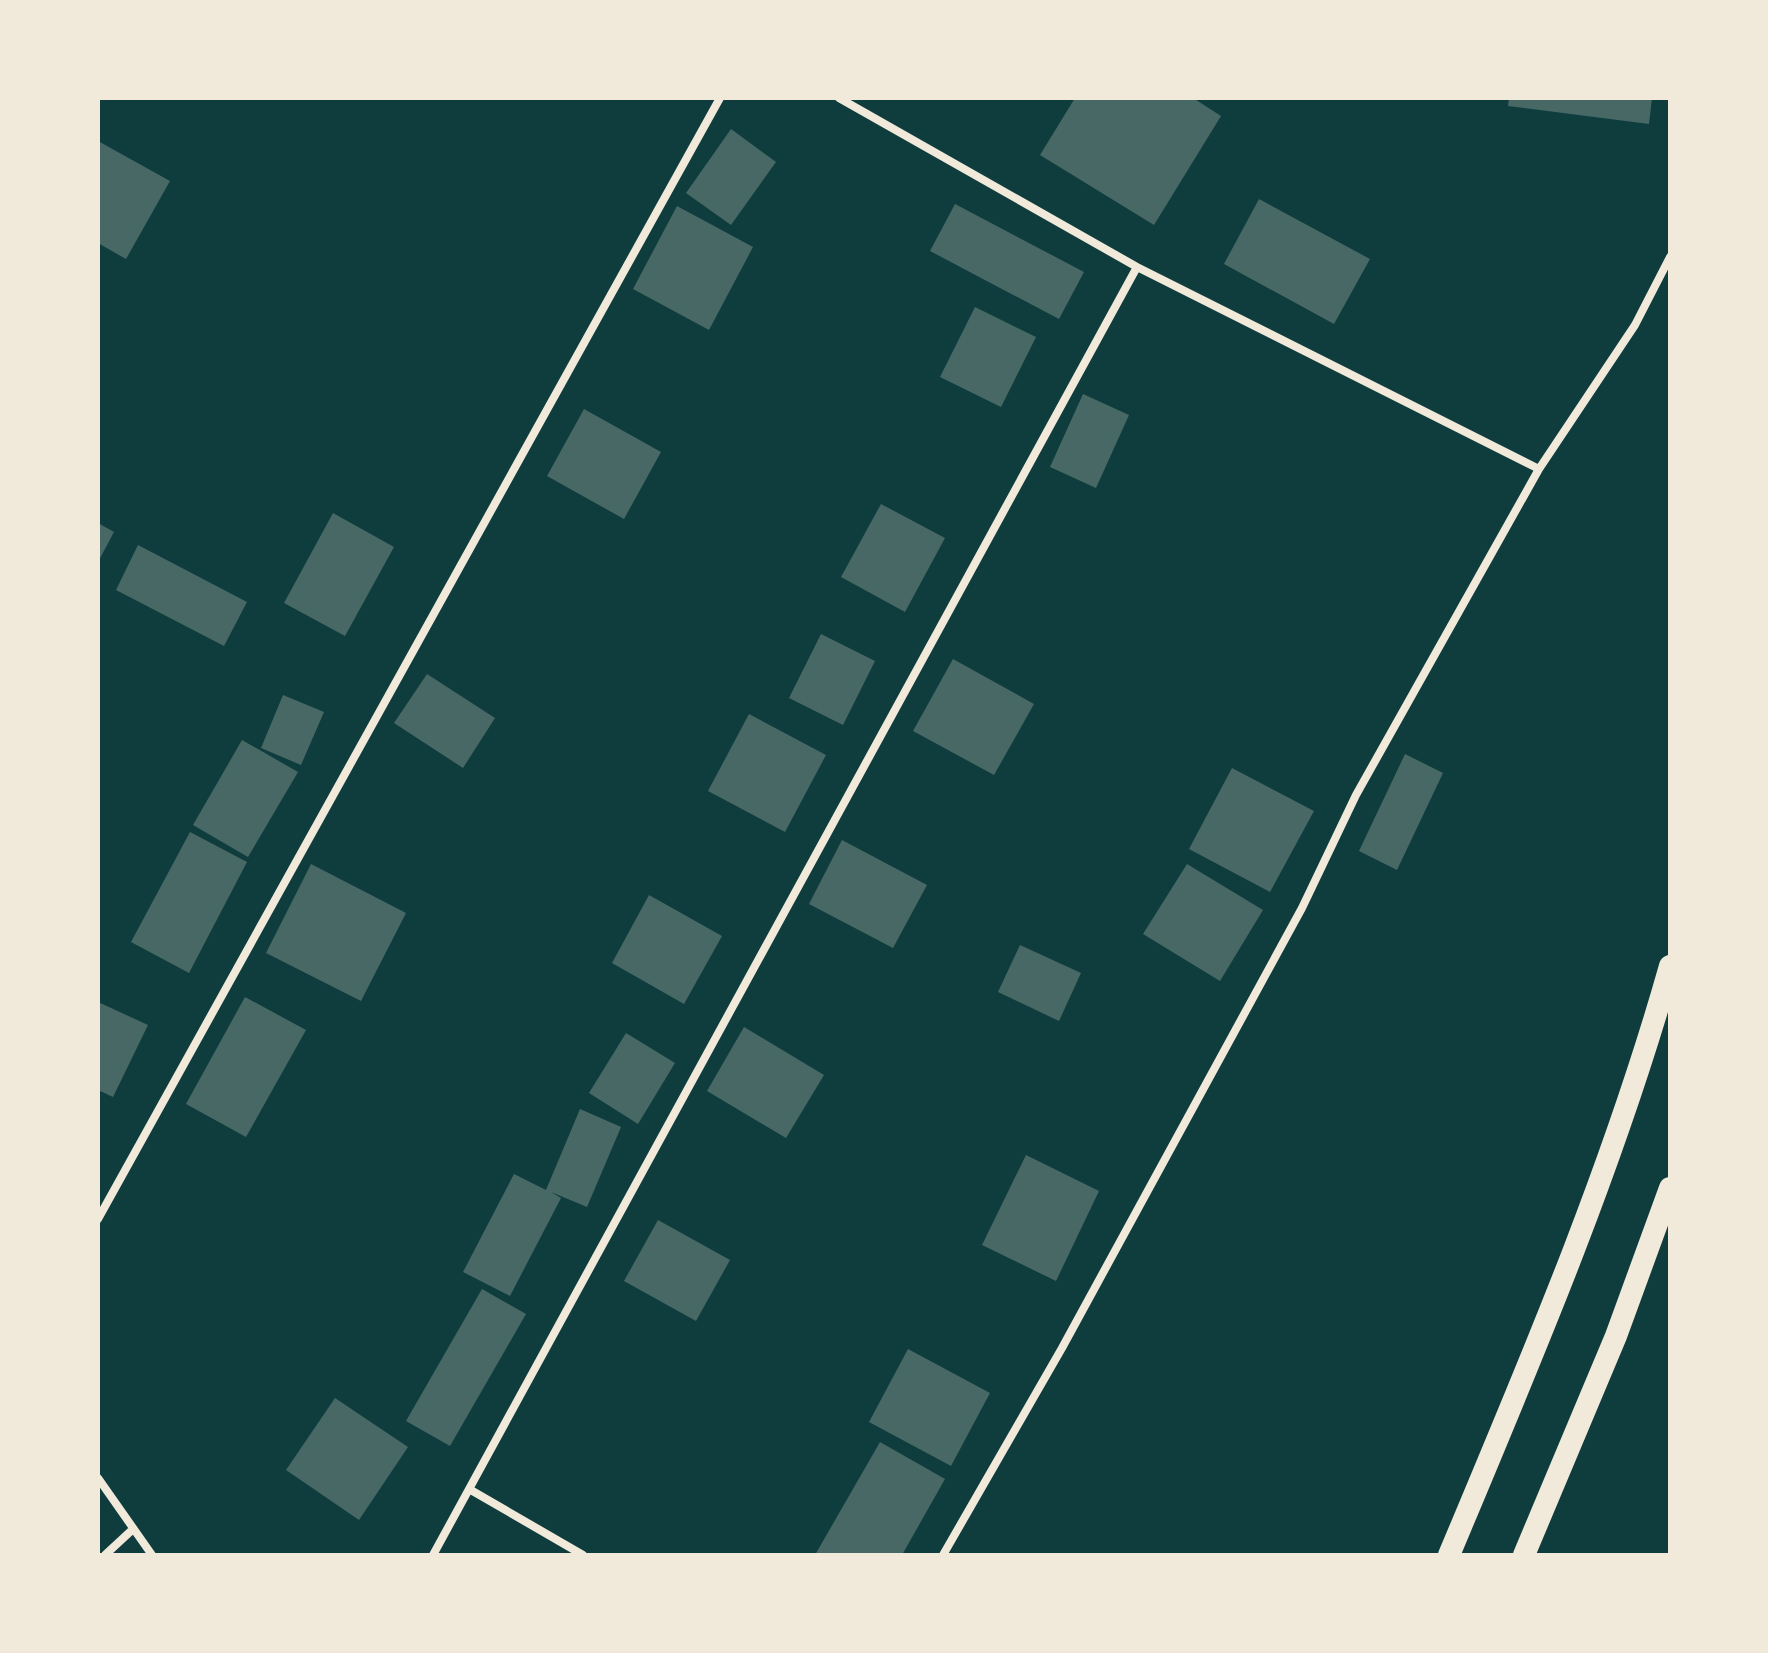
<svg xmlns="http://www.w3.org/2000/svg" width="1768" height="1653" font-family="Inter,sans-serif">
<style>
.building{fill:#486865}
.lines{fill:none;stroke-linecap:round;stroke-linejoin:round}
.minor{stroke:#f1e9da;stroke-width:8}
.trunk{stroke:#f1e9da;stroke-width:22}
</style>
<rect width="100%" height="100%" fill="#0f3d3e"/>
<!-- building -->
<path class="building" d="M1075,98H1193L1221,116L1154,225L1040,155Z
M1509,98H1652L1649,124L1508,106Z
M731,129L776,162L731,225L686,193Z
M98,141L170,181L126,259L98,243Z
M1259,199L1370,259L1334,324L1224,264Z
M955,204L1084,272L1059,319L930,251Z
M677,206L753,247L709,330L633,289Z
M975,307L1036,337L1001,407L940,377Z
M1083,394L1129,415L1096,488L1050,467Z
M584,409L661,452L624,519L547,476Z
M881,504L945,538L905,612L841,577Z
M333,513L394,547L345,636L284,603Z
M98,523L114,532L98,562Z
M138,545L247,602L224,646L116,590Z
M821,634L875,661L843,725L789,698Z
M953,659L1034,704L994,775L913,731Z
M427,674L495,718L463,768L394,723Z
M283,695L324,712L301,765L261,748Z
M749,714L826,755L785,832L708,791Z
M242,740L298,772L248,857L193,825Z
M1405,754L1443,773L1397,870L1359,851Z
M1232,768L1314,811L1270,892L1189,849Z
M190,832L247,862L189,973L131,942Z
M842,840L927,885L893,948L809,904Z
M311,864L406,913L361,1001L266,953Z
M1187,864L1263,910L1220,981L1143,934Z
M649,895L722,936L684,1004L612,963Z
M1020,945L1081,973L1059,1021L998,992Z
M245,997L306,1030L246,1137L186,1104Z
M98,1002L148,1025L113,1097L98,1090Z
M744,1027L824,1075L786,1138L707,1091Z
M626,1033L675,1063L638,1124L589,1093Z
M580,1109L621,1127L587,1207L551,1192L561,1198L510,1296L463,1272L514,1174L546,1190Z
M1026,1155L1099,1191L1056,1281L982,1245Z
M658,1220L730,1260L696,1321L624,1281Z
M482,1289L526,1314L450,1446L406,1421Z
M908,1349L990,1393L951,1466L869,1422Z
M335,1398L408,1447L359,1520L286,1470Z
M880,1442L945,1479L902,1555H815Z"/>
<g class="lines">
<!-- minor -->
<path class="minor" d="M839,98L1137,267L1539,469
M98,1219L720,98
M98,1478L152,1555
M469,1489L583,1555
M105,1555L132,1530
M433,1555L1137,267
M943,1555L1062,1348L1302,908L1356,795L1539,469L1635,325L1670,257"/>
<!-- trunk -->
<path class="trunk" d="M1449,1555C1530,1362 1613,1168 1670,966
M1524,1555L1616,1336L1670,1188"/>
</g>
<!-- border -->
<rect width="1768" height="1653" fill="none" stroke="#f1e9da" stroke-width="200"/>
</svg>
